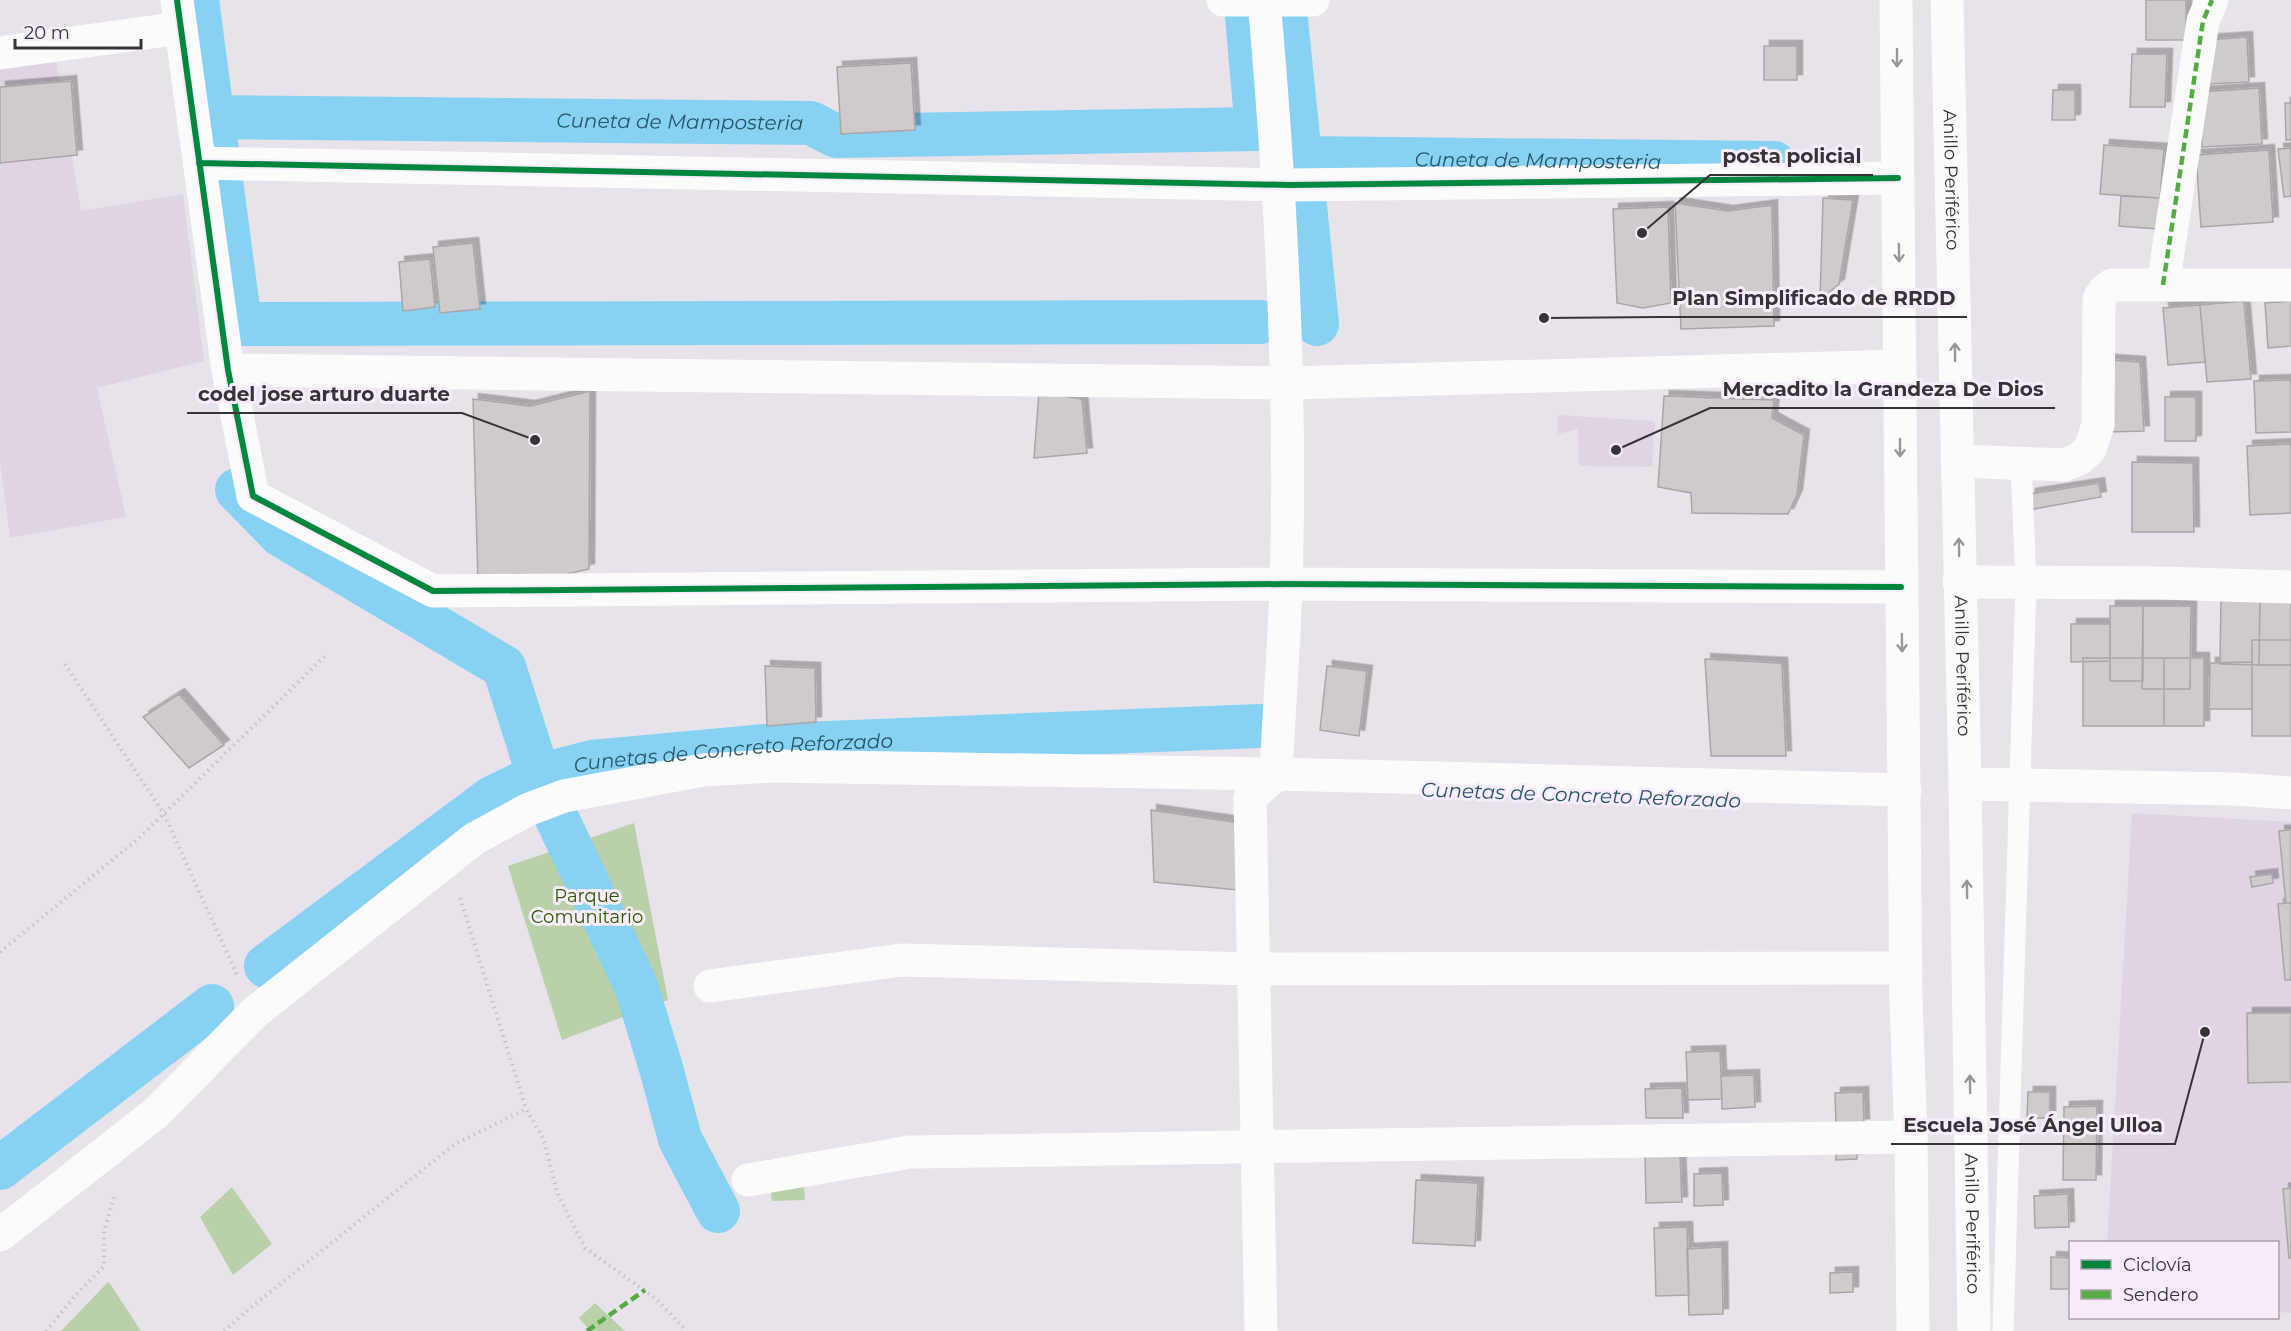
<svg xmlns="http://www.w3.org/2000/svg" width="2291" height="1331" font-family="Montserrat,sans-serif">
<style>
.built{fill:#dfd5e2}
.green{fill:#bad0ab}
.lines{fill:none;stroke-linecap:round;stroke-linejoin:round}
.canal{stroke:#87d2f2;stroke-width:44}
.building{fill:#cfcacc;stroke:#aaa5a7;stroke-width:1.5;filter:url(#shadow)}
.path{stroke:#c6c2c7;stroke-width:4;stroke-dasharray:1.5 4.5;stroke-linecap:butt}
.service{stroke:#fcfbfc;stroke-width:21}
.minor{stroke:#fcfbfc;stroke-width:33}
.trunk{stroke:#fcfbfc;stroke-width:33}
.quiet{stroke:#55ac45;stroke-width:4.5;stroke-dasharray:9 4.5;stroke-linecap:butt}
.cycleway-casing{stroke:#f7edfa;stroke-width:10}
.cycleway{stroke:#00873e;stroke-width:6}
.oneway{stroke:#99969a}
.labels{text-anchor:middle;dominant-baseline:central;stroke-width:6;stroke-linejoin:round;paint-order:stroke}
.street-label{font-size:18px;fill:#363237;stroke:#f7edfa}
.park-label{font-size:18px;fill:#2e5700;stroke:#f7edfa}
.water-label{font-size:20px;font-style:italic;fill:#285668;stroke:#f7edfa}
.leader{fill:none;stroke:#363237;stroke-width:2}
.callout-dot{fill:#363237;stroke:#f7edfa;stroke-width:2}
.callout-label{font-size:20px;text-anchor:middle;font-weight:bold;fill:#363237;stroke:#f7edfa;stroke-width:6;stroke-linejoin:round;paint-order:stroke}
</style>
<defs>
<filter id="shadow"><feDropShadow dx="5.5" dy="-5.5" stdDeviation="0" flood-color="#0004"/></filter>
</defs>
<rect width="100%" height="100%" fill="#e8e3ea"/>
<!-- built -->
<path class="built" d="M54,49L81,211L183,194L204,361L97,388L126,517L10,538L0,461V59Z
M1557,415L1655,421L1652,467L1579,466L1578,429L1558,434Z
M2132,813L2291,822V1313L2278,1312V1242H2107Z"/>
<!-- green -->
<path class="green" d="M634,823L668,1000L562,1040L508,866Z
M767,1159H802L805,1200L772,1201Z
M232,1187L272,1244L233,1275L200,1217Z
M109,1282L141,1331H61L108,1282Z
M595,1303L625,1331H590L579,1318Z"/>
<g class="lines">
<!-- canal -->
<g class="canal">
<path d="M197,0L240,324L1261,322"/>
<path d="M1284,0L1317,324"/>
<path id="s1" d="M212,117L811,123L836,136L1257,129L1247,17"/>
<path id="s2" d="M1301,158L1774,163"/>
<path d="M237,490L281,535L504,667L541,783"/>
<path d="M553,810L636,986L661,1068L680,1139L718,1211"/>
<path id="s3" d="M266,966L492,798L537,776L592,762L776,745L1261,726"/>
<path d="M0,1168L212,1006"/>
</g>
</g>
<!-- building -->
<path class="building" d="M2146,0H2186V40H2146Z
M2247,37L2249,82L2208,84L2206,40Z
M1764,46H1797V80H1764Z
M2132,54H2167L2165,107H2130Z
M911,63L915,130L841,134L837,67Z
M71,81L77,155L0,163V87Z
M2259,88L2262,144L2202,147L2199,92Z
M2053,90H2075V120H2052Z
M2285,103H2291V140H2286Z
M2104,145L2164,149L2160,198L2100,194Z
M2291,148V196L2284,197L2278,149Z
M2269,150L2273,222L2201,227L2196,155Z
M2121,196L2160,198L2157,229L2119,226Z
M1823,198L1853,200L1839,284L1820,300Z
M1675,203L1728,211L1772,205L1774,326L1681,329Z
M1668,207L1671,303L1643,308L1617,303L1613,209Z
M473,243L480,309L440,313L433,247Z
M430,259L435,307L403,311L399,262Z
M2244,301L2251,379L2207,382L2200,305Z
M2291,301V346L2268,348L2265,303Z
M2200,305L2205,362L2168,365L2163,308Z
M2110,360L2140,362L2144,431L2108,432Z
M2291,380V432L2256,433L2254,381Z
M590,391L589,569L532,582L478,583L473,399L530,406Z
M1039,392L1082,399L1087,453L1034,458Z
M1664,396L1774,400L1772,418L1804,435L1797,495L1788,514L1692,513L1691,493L1658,487Z
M2165,397H2196V441H2165Z
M2291,444V513L2250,515L2247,446Z
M2132,462L2193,463L2194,532H2132Z
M2099,483L2101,497L2028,510L2030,494Z
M2221,596L2260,597L2259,665L2220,664Z
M2260,597H2291V665H2259Z
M2110,606H2143V681H2110Z
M2143,606H2191L2190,689H2142Z
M2071,624H2110V661L2071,662Z
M2252,640H2291V736H2252Z
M2083,658H2164V726H2083Z
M2164,658H2204V726H2164Z
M1705,659L1782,663L1786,756H1711Z
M2252,662V709H2209L2210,663Z
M765,666L815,668L816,722L767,726Z
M1327,666L1367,671L1359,736L1320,730Z
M179,694L224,745L189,768L143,717Z
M1151,810L1248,824L1249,891L1154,882Z
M2291,830V903H2286L2279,831Z
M2272,874L2273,883L2252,887L2250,877Z
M2286,903H2291V980H2285L2278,904Z
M2247,1013H2291V1082L2248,1083Z
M1720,1051L1722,1099L1688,1100L1686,1052Z
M1754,1075L1755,1107L1722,1109L1721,1076Z
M1682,1088L1683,1118H1646L1645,1089Z
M1863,1092L1864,1124L1836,1125L1835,1093Z
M2028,1092H2050V1118H2027Z
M2097,1106L2096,1180H2063L2064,1107Z
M1836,1147H1857V1159L1836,1160Z
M1680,1154L1682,1202L1646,1203L1645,1155Z
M1722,1173L1723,1205L1694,1206V1174Z
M1416,1180L1478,1183L1475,1246L1413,1243Z
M2291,1188V1258H2289L2283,1189Z
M2068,1194L2069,1227L2035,1228L2034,1196Z
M1687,1227L1689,1295L1656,1296L1654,1228Z
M1722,1247L1723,1314L1689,1315L1687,1249Z
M2051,1257L2070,1258V1289H2051Z
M1853,1272V1292L1830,1293V1273Z"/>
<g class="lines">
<!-- path -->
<path class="path" d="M65,664L164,814L238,977
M460,898L526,1109
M0,952L138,839L325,656
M46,1331L77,1294L104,1266V1231L114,1197
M224,1331L244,1313L455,1144L526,1109L543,1138L557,1192L585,1248L655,1298L687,1331"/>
<!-- service -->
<path class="service" d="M2003,1331L2026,582L2021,463"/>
<!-- minor -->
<path class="minor" d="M177,0L228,370L253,496L433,591L1286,584L1901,587
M1223,0H1313
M0,53L181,28
M199,163L1289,185L1898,178
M2163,285L2203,21L2212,0
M228,370L1287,383L1900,366
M1957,461L2064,465L2079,459L2090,449L2098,425L2099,299L2104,291L2112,285H2291
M1959,582L2162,583L2291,587
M1965,784L2234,789L2291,793
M710,986L902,960L1255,969L1906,968
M748,1180L910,1152L1911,1137
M0,1235L157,1112L254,1013L474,839L527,810L564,796L703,770L773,766L1276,774L1905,790
M1261,1331L1250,798L1276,774C1279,711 1284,648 1286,584C1292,392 1281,192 1264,0"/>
<!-- trunk -->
<g class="trunk">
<path d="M1896,0L1906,1001L1911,1137L1913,1331"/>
<path id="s4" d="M1947,0L1965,784L1974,1331"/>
</g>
<!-- quiet -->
<path class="quiet" d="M2163,285L2203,21L2212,0
M587,1331L645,1290"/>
<defs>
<path id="cycleway" d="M177,0L228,370L253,496L433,591L1286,584L1901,587
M199,163L1289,185L1898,178"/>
</defs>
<!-- cycleway casing -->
<use href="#cycleway" class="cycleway-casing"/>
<!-- cycleway -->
<use href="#cycleway" class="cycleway"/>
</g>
<!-- one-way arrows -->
<defs><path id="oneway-shaft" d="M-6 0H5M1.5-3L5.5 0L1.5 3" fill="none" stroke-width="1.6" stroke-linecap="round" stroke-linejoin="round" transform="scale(1.5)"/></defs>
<g class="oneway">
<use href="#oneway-shaft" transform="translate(1897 58) rotate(90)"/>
<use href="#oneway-shaft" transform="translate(1899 253) rotate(89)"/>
<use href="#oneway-shaft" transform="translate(1955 352) rotate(-91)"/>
<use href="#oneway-shaft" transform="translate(1900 448) rotate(90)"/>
<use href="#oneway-shaft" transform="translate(1959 547) rotate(-91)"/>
<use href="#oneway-shaft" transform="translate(1902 643) rotate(89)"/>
<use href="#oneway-shaft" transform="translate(1967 889) rotate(-91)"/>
<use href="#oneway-shaft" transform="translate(1970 1084) rotate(-91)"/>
</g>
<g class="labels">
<!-- street labels -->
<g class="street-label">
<text stroke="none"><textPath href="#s4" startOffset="180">Anillo Periférico</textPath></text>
<text stroke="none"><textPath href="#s4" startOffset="666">Anillo Periférico</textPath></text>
<text stroke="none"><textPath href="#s4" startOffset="1224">Anillo Periférico</textPath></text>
</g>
<!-- park labels -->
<g class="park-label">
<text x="587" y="896">Parque<tspan x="587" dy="21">Comunitario</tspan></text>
</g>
<!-- water labels -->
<g class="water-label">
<text stroke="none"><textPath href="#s1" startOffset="468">Cuneta de Mamposteria</textPath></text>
<text stroke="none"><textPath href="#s2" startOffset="237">Cuneta de Mamposteria</textPath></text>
<text stroke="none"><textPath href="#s3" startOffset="530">Cunetas de Concreto Reforzado</textPath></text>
<text transform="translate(1581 795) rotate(2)">Cunetas de Concreto Reforzado</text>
</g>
</g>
<!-- callouts -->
<path class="leader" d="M1642 233L1710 175H1873M1544 318L1660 317H1967M1616 450L1710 408H2055M535 440L462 413H187M2205 1032L2175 1144H1891"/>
<g class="callout-dot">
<circle cx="1642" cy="233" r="6"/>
<circle cx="1544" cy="318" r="6"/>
<circle cx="1616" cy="450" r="6"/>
<circle cx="535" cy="440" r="6"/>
<circle cx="2205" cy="1032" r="6"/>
</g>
<g class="callout-label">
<text x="1792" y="163">posta policial</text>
<text x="1814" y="305">Plan Simplificado de RRDD</text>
<text x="1883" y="396">Mercadito la Grandeza De Dios</text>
<text x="324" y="401">codel jose arturo duarte</text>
<text x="2033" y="1132">Escuela José Ángel Ulloa</text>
</g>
<!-- legend -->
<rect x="2069" y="1241" width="210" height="78" fill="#f7edfa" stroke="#aaa2ac" stroke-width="1.5"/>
<rect x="2081" y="1260" width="30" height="9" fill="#00873e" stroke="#aaa2ac" stroke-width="1.5"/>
<text x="2123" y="1271" font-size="18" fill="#363237">Ciclovía</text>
<rect x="2081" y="1290" width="30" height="9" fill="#55ac45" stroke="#aaa2ac" stroke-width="1.5"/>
<text x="2123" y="1301" font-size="18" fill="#363237">Sendero</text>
<!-- scale -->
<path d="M15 39v9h126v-9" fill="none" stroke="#363237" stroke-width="3"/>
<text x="24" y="39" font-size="18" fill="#363237" stroke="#f7edfa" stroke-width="4.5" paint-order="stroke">20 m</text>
</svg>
